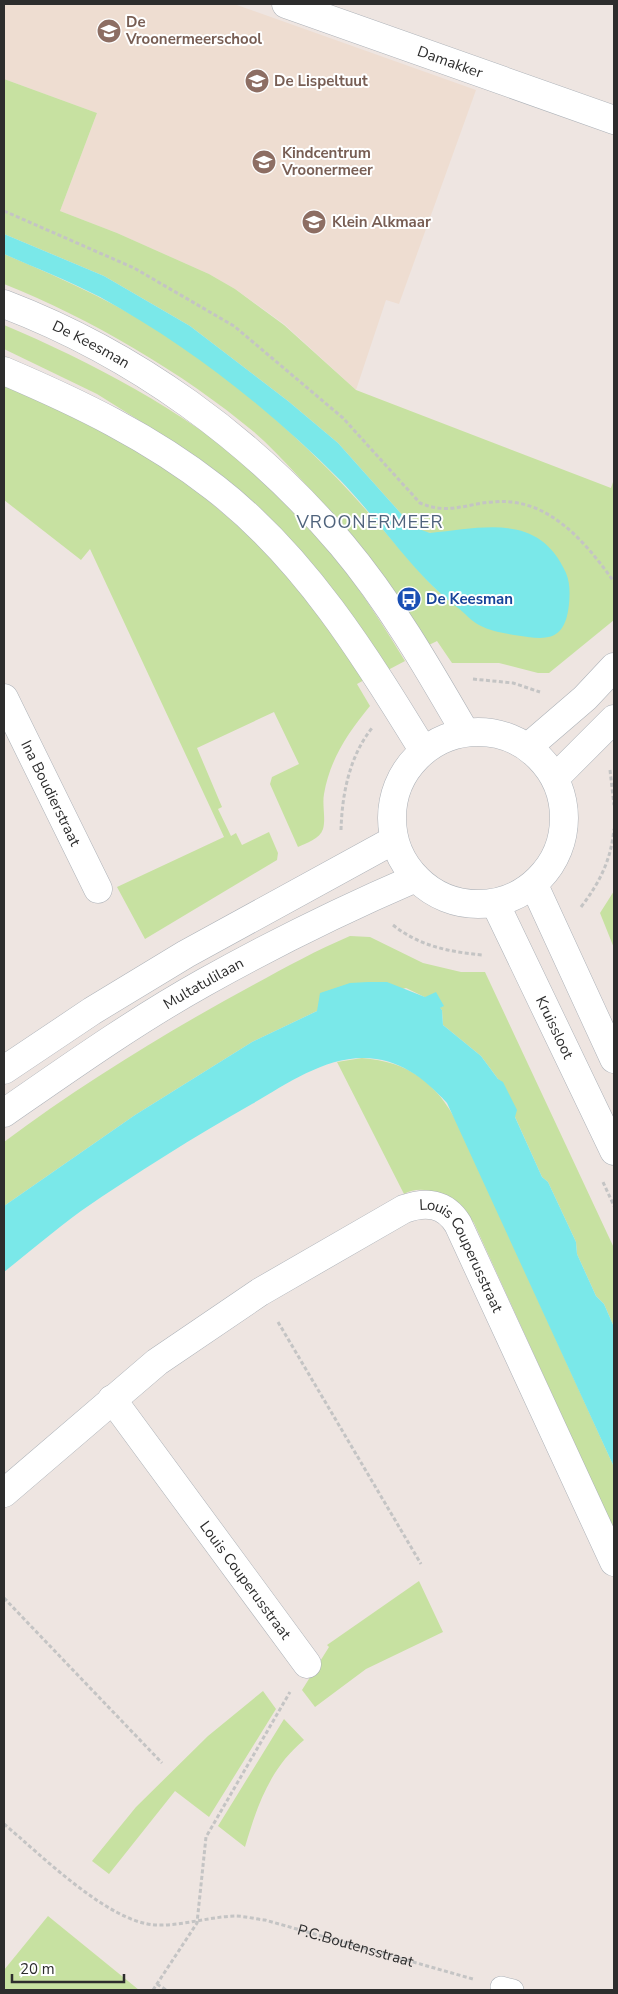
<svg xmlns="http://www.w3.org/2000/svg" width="618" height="1994" font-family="'Nunito Sans',sans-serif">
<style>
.education{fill:#eeddd1}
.green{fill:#c7e1a1}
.water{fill:#7ae8e9}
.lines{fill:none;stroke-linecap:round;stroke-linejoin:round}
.service-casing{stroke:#adb2b8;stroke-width:22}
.minor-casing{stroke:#adb2b8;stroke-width:29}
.tertiary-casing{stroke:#adb2b8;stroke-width:29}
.path{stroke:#c4c4c4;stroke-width:3;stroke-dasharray:4 2.5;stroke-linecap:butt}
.service{stroke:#fff;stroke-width:21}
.minor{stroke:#fff;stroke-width:28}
.tertiary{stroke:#fff;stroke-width:28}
.labels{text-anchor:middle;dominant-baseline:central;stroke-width:4;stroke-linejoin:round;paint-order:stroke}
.education-label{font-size:15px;font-weight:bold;fill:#785e54;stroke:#fff;text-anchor:start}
.street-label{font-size:15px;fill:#2d2d2d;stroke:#fff}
.transit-label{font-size:15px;font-weight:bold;fill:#164399;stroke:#fff;text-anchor:start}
.quarter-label{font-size:18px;letter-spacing:1px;fill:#4f637c;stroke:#fff}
</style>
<rect width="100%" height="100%" fill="#eee5e1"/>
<!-- education -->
<path class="education" d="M4,4H234L476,90L399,304L386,300L356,390L284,324L235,289L209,274L117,233L60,211L97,113L4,79Z"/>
<!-- green -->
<path class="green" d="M4,79L97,113L60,211L117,233L209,274L235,289L284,325L356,390L611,488L614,479V620L549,673H538L499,663H452L437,641L427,646C388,585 347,528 297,475C283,460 269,445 254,432C185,374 88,317 4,284V254C35,267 67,281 97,296C182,339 260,400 327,468C352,493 375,520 398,547C417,569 435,591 459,608L481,528C460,531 432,539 413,527L338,443L288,401L190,326L104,276L4,234Z
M4,325C101,366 204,421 280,495C330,543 369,602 405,661L388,670L215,476L156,431L97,394L4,349Z
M4,386L38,398L167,466L255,540L304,592L366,679L357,684L370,706C348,733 330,759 324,794C322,805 326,819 323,829C320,839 306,843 298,847L270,784L272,777L299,764L274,712L197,748L222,807L218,809L231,836L236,833L242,845L269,832L278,853L277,860L145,939L117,887L224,837L90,549L81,560L4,500Z
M614,891V948L600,913Z
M350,936L370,937L423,963L461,972H485L614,1248V1327L604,1304L596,1296L577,1254L576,1242L548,1182L542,1177L498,1079L481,1056L443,1025L442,1010L439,1008L443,1006L406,988L317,1011L252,1042L135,1115L4,1206V1142C83,1083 168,1031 255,984C286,967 317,950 350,936Z
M362,1058C409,1062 436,1082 458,1124L614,1467V1530L474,1223C461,1203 429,1180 404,1194L337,1062Z
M419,1581L443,1632L366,1669L315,1707L302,1690L329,1647L327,1645Z
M263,1691L276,1709L209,1817L175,1791L109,1874L92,1861L136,1807L208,1736Z
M284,1719L304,1740C270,1768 257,1806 245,1847L218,1826Z
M48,1916L139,1990H4V1970Z"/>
<!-- water -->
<path class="water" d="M4,234L104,276L190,326L288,401L338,443L413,527L430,533C484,528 539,512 566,573C570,582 570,594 569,604C565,643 546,640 514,635C503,633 490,631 479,625C471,621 465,613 458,608C412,573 380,521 340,480C268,408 189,346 100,297C69,281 36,268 4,254Z
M368,982H387L425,997L436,992L444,1006L440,1008L442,1010L443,1025L481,1056L498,1079L503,1082L517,1110L515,1117L542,1177L548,1182L576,1242L577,1254L596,1296L604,1304L614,1327V1467L447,1103C424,1078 399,1058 363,1058C323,1058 285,1085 252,1104C194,1137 136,1173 81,1211C55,1230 29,1252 4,1272V1206L135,1115L252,1042L317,1011L320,993L350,983Z"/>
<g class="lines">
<defs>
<path id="service" d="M501,1987L513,1990"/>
<g id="minor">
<path id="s2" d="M286,4L614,120"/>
<path id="s3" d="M4,698L98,889"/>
<path d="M528,747L585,698L614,667"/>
<path d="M555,778L614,719"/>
<path d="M4,1070L92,1011L186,954L394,840"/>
<path id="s4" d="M4,1113C69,1068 135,1021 205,982C273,944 344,909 416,878"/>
<path id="s5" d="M112,1399L307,1664"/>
<path id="s6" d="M4,1493L157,1362L260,1292L404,1209C426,1201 445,1203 458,1224L614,1562"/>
</g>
<g id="tertiary">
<path id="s7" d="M4,304C135,354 252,439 342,545C390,602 428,668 465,732"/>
<path d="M4,371C79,403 150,437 215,488C304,557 365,655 423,750"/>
<circle cx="478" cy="818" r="86"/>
<path d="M534,885L614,1059"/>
<path id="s8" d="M495,903L614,1151"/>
</g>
</defs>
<!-- service casing -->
<use href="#service" class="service-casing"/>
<!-- minor casing -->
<use href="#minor" class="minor-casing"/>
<!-- tertiary casing -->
<use href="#tertiary" class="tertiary-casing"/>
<!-- path -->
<g class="path">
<path d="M4,211L134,268L234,326L343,418L420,503C448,515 465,504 492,502C547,496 585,541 614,582"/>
<path d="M473,679L513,683L540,692"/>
<path d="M610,770L614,805"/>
<path d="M341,830C342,795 349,757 372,728"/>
<path d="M581,907C600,882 611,860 614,829"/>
<path d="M393,925C419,946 450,952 482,955"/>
<path d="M603,1182L614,1206"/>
<path d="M278,1322L421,1564"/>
<path d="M4,1598L162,1763"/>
<path id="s1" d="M4,1824C40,1854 108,1922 155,1925C182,1926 208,1917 235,1916C244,1916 255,1919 265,1920L473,1979"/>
<path d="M157,1984L166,1990"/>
<path d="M153,1990L197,1923L206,1837L290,1692"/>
</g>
<!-- service -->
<use href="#service" class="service"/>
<!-- minor -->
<use href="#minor" class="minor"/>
<!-- tertiary -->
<use href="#tertiary" class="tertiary"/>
</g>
<!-- icons -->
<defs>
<symbol id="school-disc" viewBox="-11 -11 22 22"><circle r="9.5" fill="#8d6e63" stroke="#fff"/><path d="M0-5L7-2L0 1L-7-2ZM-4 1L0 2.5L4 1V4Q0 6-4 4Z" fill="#fff"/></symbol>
<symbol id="bus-disc" viewBox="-11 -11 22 22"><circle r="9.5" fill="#1a4fb4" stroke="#fff"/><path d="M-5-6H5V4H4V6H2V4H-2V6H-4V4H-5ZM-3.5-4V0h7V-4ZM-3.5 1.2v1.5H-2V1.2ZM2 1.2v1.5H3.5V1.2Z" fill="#fff"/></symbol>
</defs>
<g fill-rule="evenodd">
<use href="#school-disc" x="95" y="17" width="28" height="28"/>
<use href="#school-disc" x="243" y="67" width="28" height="28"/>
<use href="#school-disc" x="250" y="148" width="28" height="28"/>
<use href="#school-disc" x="300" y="208" width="28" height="28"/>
<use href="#bus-disc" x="395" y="585" width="28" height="28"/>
</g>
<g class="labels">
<!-- education labels -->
<g class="education-label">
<text x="126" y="22">De<tspan x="126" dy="17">Vroonermeerschool</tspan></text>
<text x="274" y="81">De Lispeltuut</text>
<text x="282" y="153">Kindcentrum<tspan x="282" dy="17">Vroonermeer</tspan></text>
<text x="332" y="222">Klein Alkmaar</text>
</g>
<!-- street labels -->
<g class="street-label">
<text stroke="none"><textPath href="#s2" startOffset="174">Damakker</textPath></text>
<text stroke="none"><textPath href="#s7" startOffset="96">De Keesman</textPath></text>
<text stroke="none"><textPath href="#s3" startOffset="106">Ina Boudierstraat</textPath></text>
<text stroke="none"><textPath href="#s4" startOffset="238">Multatulilaan</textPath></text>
<text stroke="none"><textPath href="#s8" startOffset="138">Kruissloot</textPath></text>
<text stroke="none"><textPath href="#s6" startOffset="579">Louis Couperusstraat</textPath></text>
<text stroke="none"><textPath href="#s5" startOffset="225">Louis Couperusstraat</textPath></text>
<text stroke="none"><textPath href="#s1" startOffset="389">P.C.Boutensstraat</textPath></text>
</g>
<!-- transit labels -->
<g class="transit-label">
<text x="426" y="599">De Keesman</text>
</g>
<!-- quarter labels -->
<g class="quarter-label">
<text x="370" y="522">VROONERMEER</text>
</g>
</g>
<!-- border -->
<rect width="618" height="1994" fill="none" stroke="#2d2d2d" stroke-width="10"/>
<!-- scale -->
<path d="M12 1974v8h112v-8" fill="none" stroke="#2d2d2d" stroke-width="2.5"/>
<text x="20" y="1974" font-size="15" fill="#2d2d2d" stroke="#ffffff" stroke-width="4" paint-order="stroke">20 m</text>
</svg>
